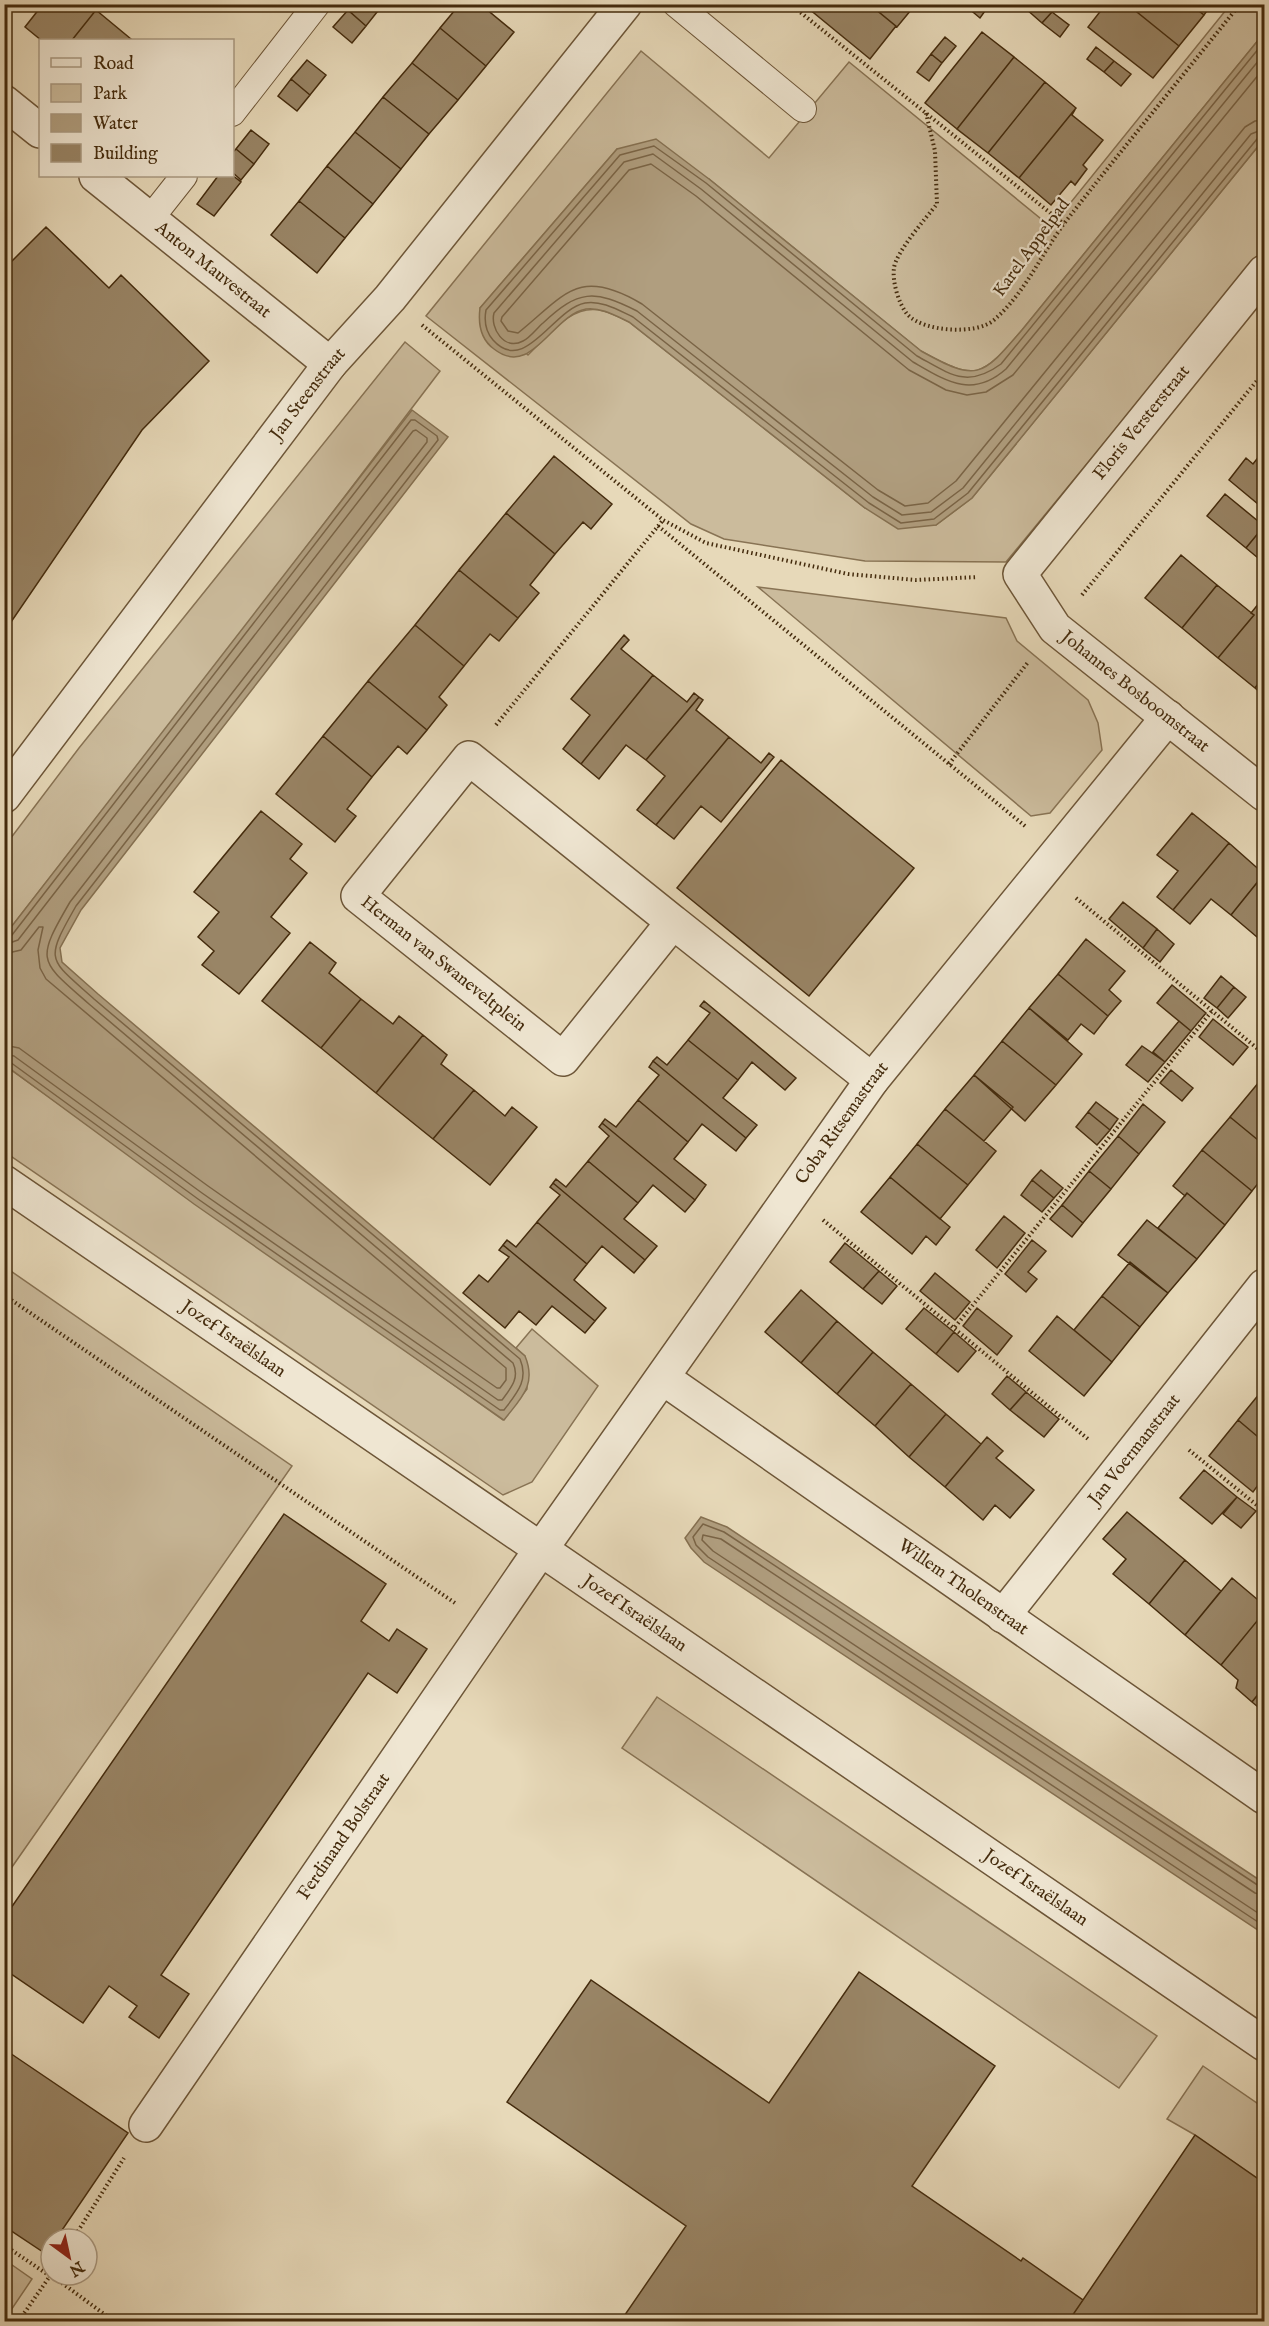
<svg xmlns="http://www.w3.org/2000/svg" width="1269" height="2326" font-family="'IM FELL English',serif">
<style>
.green{fill:#cbbb9c;stroke:#887354;stroke-width:1.5}
.water{fill:#b09e7f;stroke:#857051;stroke-width:1.5}
.lines{fill:none;stroke-linecap:round;stroke-linejoin:round}
.shore{stroke:#7a6446;stroke-width:1.5}
.building{fill:#998566;stroke:#442b0d;stroke-width:1.5}
.lane-casing{stroke:#6d5638;stroke-width:28}
.street-casing{stroke:#6d5638;stroke-width:36}
.path{stroke:#442b0d;stroke-width:4;stroke-dasharray:1.5 3;stroke-linecap:butt}
.lane{stroke:#efe6d2;stroke-width:26}
.street{stroke:#efe6d2;stroke-width:33}
.labels{text-anchor:middle;dominant-baseline:central;stroke-width:4.5;stroke-linejoin:round;paint-order:stroke}
.street-label{font-size:18px;fill:#442b0d;stroke:#efe6d2}
</style>
<rect width="100%" height="100%" fill="#e7d9b9"/>
<filter id="stains"><feTurbulence type="fractalNoise" baseFrequency=".00333" numOctaves="4"/><feColorMatrix values="0 0 0 0 .2 0 0 0 0 .09 0 0 0 0 .02 0 0 0 .5 -.17"/></filter>
<radialGradient id="worn" r=".72"><stop offset=".6" stop-color="#630" stop-opacity="0"/><stop offset="1" stop-color="#630" stop-opacity=".3"/></radialGradient>
<!-- green -->
<path class="green" d="M1230,5H1264V33L1022,330C981,378 977,382 921,351L709,179L617,149L480,308L528,355C548,336 572,302 603,311C612,313 621,318 629,322L865,508L936,525L972,498L1264,139V249L1006,562L865,561L724,539L691,524L426,316L641,51L769,158L849,62L1051,227Z
M405,342L440,371L244,629L5,935L4,847L79,748Z
M758,587L1006,618L1017,641L1088,700L1098,723L1102,750L1050,813L1031,816Z
M4,1065L503,1420L527,1389L525,1356L516,1348L532,1329L598,1386L532,1482L503,1495L5,1152Z
M5,1267L292,1466L5,1877Z
M657,1697L1157,2036L1119,2088L622,1748Z
M1203,2066L1264,2108V2183L1195,2135L1167,2119Z
M5,2260L32,2279L5,2319Z"/>
<!-- water -->
<path class="water" d="M1264,33V139L972,498L936,525L898,529L865,508L629,322C616,316 601,307 586,309C552,315 532,379 494,349C480,339 478,324 480,308L617,149L656,139L709,179L921,351C977,382 981,378 1022,330Z
M412,410L448,437L81,910L60,948L62,962L98,994L525,1356C537,1385 521,1398 504,1420L194,1204L5,1065V935Z
M701,1517L727,1527L1264,1883V1934L704,1562L691,1548L685,1538Z"/>
<g class="lines">
<!-- shore -->
<path class="shore" d="M1264,42L1001,364C967,389 950,374 917,356L706,183L654,146L620,155L486,310C484,321 485,331 493,340C525,376 553,309 585,303C601,300 618,310 633,317L869,503L901,523L934,519L968,493L1257,139L1264,136
M1264,54L1006,369C972,399 946,381 913,362L701,189L653,154L624,162L494,313C490,328 504,351 523,341C530,338 537,328 543,323C578,290 594,289 637,311L873,497L902,515L931,512L963,488L1251,134L1264,129
M1264,68L1013,375L986,392L967,395L946,390L909,370L696,196L651,164L629,170L502,317L501,321L508,331L518,333C565,295 578,266 642,304L878,490L905,506L928,503L956,481L1245,127L1255,121L1264,120
M4,938L12,935L411,420H415L437,436L438,440L76,906C44,962 48,958 94,999L520,1359C529,1380 517,1393 504,1410H500L198,1199L10,1062L4,1061
M4,945L18,940L413,431L416,430L427,438V442L70,902C35,962 39,960 89,1004L513,1363C520,1378 511,1388 502,1400H498L202,1193L14,1056L4,1054
M4,954L21,950L39,927H43L38,950L40,968L46,979L506,1368V1380L500,1388H497L208,1186L19,1048L4,1045
M1264,1888L1259,1886L724,1532L703,1524L693,1537L696,1545L708,1557L1264,1926
M1264,1895L1255,1893L721,1539L703,1535L702,1540L713,1551L1264,1917"/>
</g>
<!-- building -->
<path class="building" d="M43,4H88L96,10L72,40H41L25,27Z
M352,4H378L381,7L366,26L348,10Z
M460,4H480L514,32L486,66L440,28Z
M803,4H869L896,26L870,59Z
M869,4H916L897,27Z
M971,4H990L980,18L968,8Z
M1030,4H1043L1052,12L1042,23L1026,9Z
M1106,4H1127L1179,46L1153,78L1088,27Z
M1127,4H1190L1204,15L1179,46Z
M1190,4H1212L1204,15Z
M96,10L131,39L130,40H72Z
M348,10L366,26L352,43L333,27Z
M1052,12L1069,25L1060,37L1042,23Z
M440,28L486,66L458,100L412,63Z
M982,32L1014,57L957,129L925,103Z
M945,37L956,46L942,63L931,54Z
M1096,47L1114,61L1104,72L1087,59Z
M931,54L942,63L929,81L917,72Z
M1014,57L1045,82L988,153L957,129Z
M307,60L326,75L310,95L291,79Z
M1114,61L1131,74L1121,86L1104,72Z
M412,63L458,100L429,134L383,97Z
M291,79L310,95L297,111L278,96Z
M1045,82L1076,108L1019,178L988,153Z
M383,97L429,134L401,169L355,132Z
M1076,108L1072,115L1103,140L1083,165L1087,169L1075,185L1071,181L1051,205L1019,178Z
M251,130L269,144L254,164L236,149Z
M355,132L401,169L373,204L327,166Z
M236,149L254,164L241,180L232,172V153Z
M327,166L373,204L345,238L299,201Z
M232,175L241,182L214,216L197,204L218,176Z
M299,201L345,238L317,273L271,235Z
M46,227L109,288L121,275L209,361L142,430L9,625L4,622V269Z
M1264,450V509L1229,480L1246,458L1253,464Z
M554,456L612,504L591,529L583,522L555,554L506,513Z
M1225,494L1264,526L1246,548L1207,516Z
M506,513L555,554L530,585L539,593L518,618L459,570Z
M1264,526V549L1258,558L1246,548Z
M1181,555L1217,585L1182,628L1145,598Z
M459,570L518,618L499,641L490,634L464,666L415,625Z
M1217,585L1254,615L1218,658L1182,628Z
M1263,598L1264,676L1255,688L1218,658L1254,615L1251,613Z
M415,625L464,666L439,697L447,705L427,730L368,681Z
M624,635L629,640L621,649L653,675L581,764L563,749L590,715L571,699Z
M653,675L687,702L694,693L699,697L646,760L626,745L599,779L581,764Z
M1264,676V696L1255,688Z
M368,681L427,730L407,754L398,746L372,777L323,736Z
M699,697L703,700L696,710L729,737L656,825L637,810L665,776L646,760Z
M323,736L372,777L347,809L356,816L335,842L276,794Z
M729,737L761,763L769,753L774,757L721,822L701,806L674,839L656,825Z
M781,760L914,868L809,996L677,888Z
M261,811L302,844L290,859L307,873L271,917L290,933L239,994L202,965L214,951L198,937L219,912L194,892Z
M1192,813L1229,843L1173,910L1157,897L1178,871L1157,855Z
M1229,843L1264,874L1231,915L1211,899L1190,924L1173,910Z
M1264,874V943L1231,915Z
M1123,902L1157,929L1143,948L1109,919Z
M1157,929L1174,944L1160,962L1143,948Z
M1086,939L1125,971L1109,990L1121,1001L1108,1016L1058,974Z
M310,942L336,963L329,973L361,999L321,1048L262,1001Z
M1058,974L1108,1016L1094,1034L1081,1024L1068,1040L1029,1008Z
M1221,976L1234,987L1217,1008L1204,998Z
M1172,985L1206,1013L1191,1031L1157,1003Z
M1234,987L1246,997L1228,1018L1217,1008Z
M361,999L393,1024L399,1016L423,1035L376,1093L321,1048Z
M704,1001L796,1078L785,1090L752,1062L738,1080L688,1040L710,1013L700,1006Z
M1029,1008L1082,1054L1056,1085L1002,1041Z
M1213,1019L1248,1047L1233,1065L1199,1037Z
M1179,1021L1191,1031L1165,1062L1153,1052Z
M423,1035L447,1055L441,1064L474,1090L433,1139L376,1093Z
M688,1040L738,1080L723,1098L757,1125L746,1138L653,1061L657,1057L667,1065Z
M1002,1041L1056,1085L1025,1121L974,1075Z
M1142,1046L1165,1062L1148,1082L1126,1065Z
M653,1061L746,1138L736,1151L702,1124L688,1142L638,1100L659,1075L649,1067Z
M1171,1070L1193,1088L1182,1101L1160,1083Z
M974,1075L1013,1107L984,1141L945,1109Z
M1259,1082L1264,1086V1145L1230,1117Z
M474,1090L505,1116L512,1107L537,1127L490,1185L433,1139Z
M638,1100L688,1142L674,1159L706,1185L695,1200L602,1123L605,1119L616,1127Z
M1096,1102L1118,1119L1110,1130L1088,1112Z
M1143,1104L1165,1122L1139,1154L1118,1136Z
M945,1109L996,1151L968,1185L917,1144Z
M1088,1112L1110,1130L1097,1145L1076,1127Z
M1230,1117L1264,1145V1176L1252,1191L1202,1150Z
M602,1123L695,1200L685,1212L653,1185L638,1203L588,1161L609,1136L599,1127Z
M1118,1136L1139,1154L1111,1189L1089,1171Z
M917,1144L968,1185L940,1219L890,1177Z
M1202,1150L1252,1191L1225,1225L1187,1193L1185,1196L1173,1186Z
M588,1161L638,1203L624,1219L657,1246L645,1260L553,1183L556,1179L566,1187Z
M1041,1170L1063,1188L1054,1198L1032,1180Z
M1089,1171L1111,1189L1083,1223L1062,1205Z
M890,1177L950,1227L936,1245L926,1236L912,1254L861,1212Z
M1032,1180L1054,1198L1042,1212L1021,1195Z
M553,1183L645,1260L634,1273L602,1246L587,1264L537,1222L560,1195L550,1187Z
M1187,1193L1225,1225L1197,1259L1158,1228Z
M1062,1205L1083,1223L1072,1237L1050,1219Z
M1004,1216L1025,1233L997,1268L976,1250Z
M1147,1220L1197,1259L1168,1293L1118,1255Z
M537,1222L587,1264L574,1280L606,1308L595,1321L503,1245L507,1240L516,1247Z
M1032,1240L1046,1251L1028,1272L1037,1279L1026,1292L1005,1274Z
M845,1243L879,1271L863,1289L830,1262Z
M503,1245L595,1321L585,1333L552,1306L536,1325L519,1311L505,1328L463,1293L479,1275L488,1282L509,1257L499,1250Z
M1130,1262L1168,1293L1140,1327L1102,1296Z
M879,1271L897,1286L882,1304L863,1289Z
M935,1273L970,1302L955,1320L920,1291Z
M801,1290L837,1321L801,1363L765,1332Z
M1102,1296L1140,1327L1112,1362L1074,1330Z
M924,1308L954,1332L936,1354L906,1329Z
M977,1308L1012,1336L997,1355L963,1326Z
M1057,1316L1112,1362L1084,1396L1029,1351Z
M837,1321L873,1352L837,1394L801,1363Z
M954,1332L976,1351L958,1372L936,1354Z
M873,1352L911,1384L875,1426L837,1394Z
M1007,1376L1026,1392L1010,1410L992,1394Z
M911,1384L946,1414L909,1457L875,1426Z
M1264,1388V1442L1238,1420Z
M1026,1392L1059,1419L1044,1437L1010,1410Z
M946,1414L981,1444L945,1487L909,1457Z
M1238,1420L1264,1442V1477L1253,1492L1209,1456Z
M987,1437L1003,1451L996,1458L1034,1490L1010,1518L995,1505L983,1520L945,1487Z
M1204,1470L1237,1497L1212,1524L1180,1498Z
M1237,1497L1256,1511L1241,1528L1223,1514Z
M1127,1512L1185,1560L1149,1604L1113,1574L1126,1559L1103,1539Z
M284,1514L386,1584L361,1621L389,1641L397,1629L427,1649L397,1693L368,1673L161,1975L189,1994L159,2038L129,2017L137,2006L109,1986L83,2023L4,1969V1918Z
M1185,1560L1221,1591L1185,1635L1149,1604Z
M1232,1578L1264,1605V1616L1259,1623L1257,1621L1221,1665L1185,1635Z
M1264,1616V1687L1252,1702L1236,1688L1238,1680L1221,1665L1257,1621L1259,1623Z
M1264,1687V1712L1252,1702Z
M859,1972L995,2066L912,2186L1021,2261L1023,2258L1083,2300L1068,2322H620L686,2226L507,2102L591,1980L769,2103Z
M4,2049L128,2133L56,2239H51V2246L46,2254L4,2226Z
M1195,2135L1264,2183V2322H1068Z"/>
<g class="lines">
<defs>
<path id="lane" d="M676,4L803,109
M232,113L317,4
M150,219L184,176"/>
<g id="street">
<path d="M4,102L40,131"/>
<path id="s1" d="M96,176L330,364"/>
<path id="s2" d="M1264,272L1020,574L1055,628L1264,794"/>
<path id="s3" d="M4,796L330,364L390,298L625,4"/>
<path id="s4" d="M673,922L469,758L358,896L563,1059L673,922L872,1080"/>
<path id="s5" d="M4,1182L1264,2044"/>
<path id="s6" d="M663,1378L1264,1797"/>
<path id="s7" d="M1003,1616L1264,1286"/>
<path id="s8" d="M146,2125L541,1549L872,1080L1168,717"/>
</g>
</defs>
<!-- lane casing -->
<use href="#lane" class="lane-casing"/>
<!-- street casing -->
<use href="#street" class="street-casing"/>
<!-- path -->
<path class="path" d="M790,4L1064,224
M926,113L935,151L937,204C926,218 896,252 894,268C892,282 899,305 908,315C924,332 977,335 994,320C1026,292 1041,254 1066,221C1123,148 1182,77 1240,4
M422,325L663,520L706,543L848,574L916,580L978,577
M658,526L1025,826
M1082,595L1264,372
M496,725L663,520
M949,764L1029,661
M1076,898L1264,1054
M823,1220L1088,1439
M4,1295L455,1603
M955,1327L1212,1011
M1189,1450L1264,1511
M73,2239L124,2158
M4,2245L50,2276L18,2322
M51,2275L115,2322"/>
<!-- lane -->
<use href="#lane" class="lane"/>
<!-- street -->
<use href="#street" class="street"/>
</g>
<g class="labels">
<!-- street labels -->
<g class="street-label">
<text transform="translate(1032 248) rotate(-54)">Karel Appelpad</text>
<text stroke="none"><textPath href="#s1" startOffset="150">Anton Mauvestraat</textPath></text>
<text stroke="none"><textPath href="#s3" startOffset="504">Jan Steenstraat</textPath></text>
<text transform="translate(1142 423) rotate(-51)">Floris Versterstraat</text>
<text stroke="none"><textPath href="#s2" startOffset="555">Johannes Bosboomstraat</textPath></text>
<text stroke="none"><textPath href="#s4" startOffset="548">Herman van Swaneveltplein</textPath></text>
<text stroke="none"><textPath href="#s8" startOffset="1220">Coba Ritsemastraat</textPath></text>
<text stroke="none"><textPath href="#s5" startOffset="278">Jozef Israëlslaan</textPath></text>
<text stroke="none"><textPath href="#s7" startOffset="212">Jan Voermanstraat</textPath></text>
<text stroke="none"><textPath href="#s6" startOffset="366">Willem Tholenstraat</textPath></text>
<text stroke="none"><textPath href="#s5" startOffset="764">Jozef Israëlslaan</textPath></text>
<text stroke="none"><textPath href="#s8" startOffset="350">Ferdinand Bolstraat</textPath></text>
<text stroke="none"><textPath href="#s5" startOffset="1250">Jozef Israëlslaan</textPath></text>
</g>
</g>
<!-- margin -->
<rect width="1269" height="2326" fill="none" stroke="#e7d9b9" stroke-width="24"/>
<rect x="6" y="6" width="1257" height="2314" fill="none" stroke="#442b0d" stroke-width="3"/>
<rect x="12" y="12" width="1245" height="2302" fill="none" stroke="#442b0d" stroke-width="1.5"/>
<!-- legend -->
<rect x="39" y="39" width="195" height="138" fill="#efe6d2" stroke="#ab9b83" stroke-width="1.5"/>
<rect x="51" y="58" width="30" height="9" fill="#efe6d2" stroke="#ab9b83" stroke-width="1.5"/>
<text x="93" y="69" font-size="18" fill="#442b0d">Road</text>
<rect x="51" y="84" width="30" height="18" fill="#cbbb9c" stroke="#ab9b83" stroke-width="1.5"/>
<text x="93" y="99" font-size="18" fill="#442b0d">Park</text>
<rect x="51" y="114" width="30" height="18" fill="#b09e7f" stroke="#ab9b83" stroke-width="1.5"/>
<text x="93" y="129" font-size="18" fill="#442b0d">Water</text>
<rect x="51" y="144" width="30" height="18" fill="#998566" stroke="#ab9b83" stroke-width="1.5"/>
<text x="93" y="159" font-size="18" fill="#442b0d">Building</text>
<!-- north arrow -->
<g transform="translate(69 2257) rotate(147)"><circle r="28" fill="#efe6d2" stroke="#ab9b83" stroke-width="1.5"/>
<path d="M0-4.5L10 22L0 15L-10 22Z" fill="#8f2418"/>
<text y="-9" font-size="16" font-weight="bold" text-anchor="middle" fill="#442b0d">N</text>
</g>
<rect width="100%" height="100%" filter="url(#stains)"/>
<rect width="100%" height="100%" fill="url(#worn)"/>
</svg>
